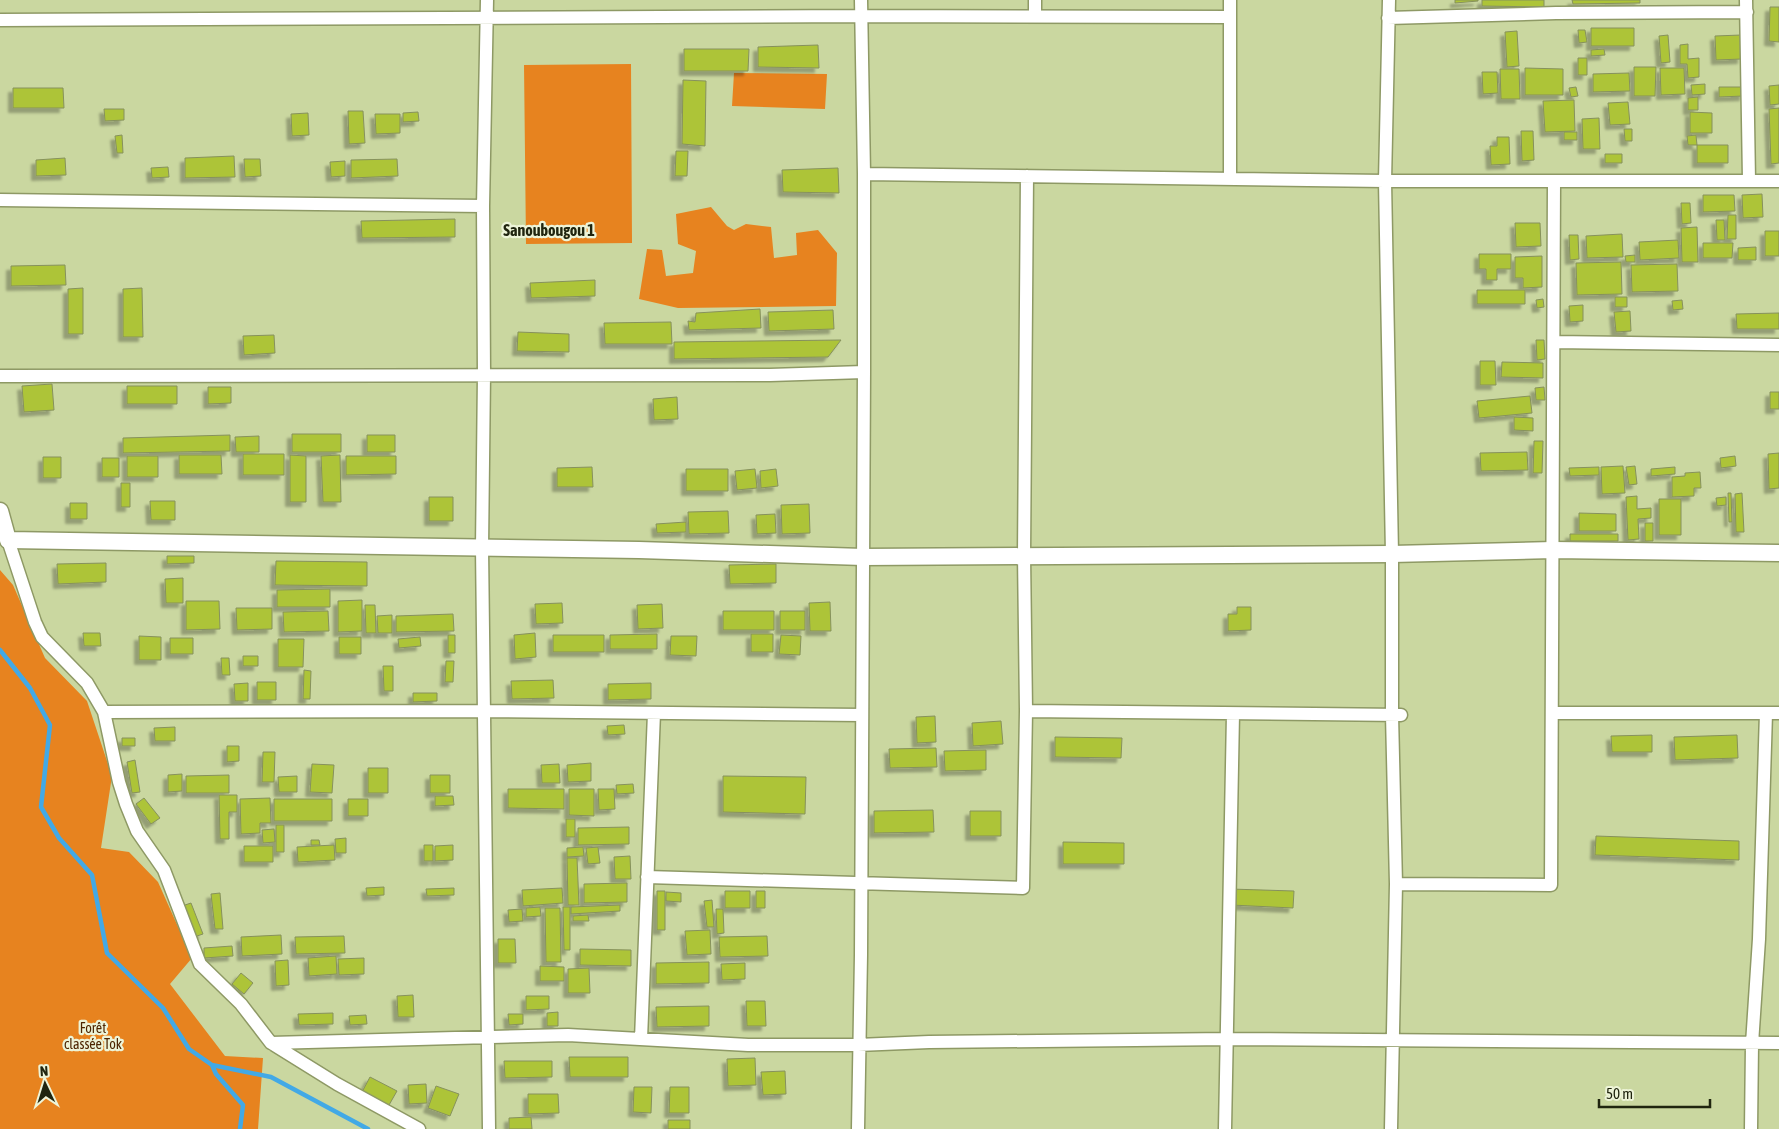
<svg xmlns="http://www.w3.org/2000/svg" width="1779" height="1129" font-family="'Asap Condensed',sans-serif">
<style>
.green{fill:#e7831f}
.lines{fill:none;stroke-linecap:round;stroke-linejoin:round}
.stream{stroke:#42a9e6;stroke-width:4.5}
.building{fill:#adc438;stroke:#86915d;filter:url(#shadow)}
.minor-casing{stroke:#8e9965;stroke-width:15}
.tertiary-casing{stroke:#8e9965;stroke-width:19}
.minor{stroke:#fff;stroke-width:12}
.tertiary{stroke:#fff;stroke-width:16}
.labels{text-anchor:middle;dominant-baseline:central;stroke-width:4.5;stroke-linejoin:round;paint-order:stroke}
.park-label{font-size:14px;fill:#4d2500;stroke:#edf4d8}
.quarter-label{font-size:16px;font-weight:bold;fill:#20250f;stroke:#edf4d8}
</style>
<defs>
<filter id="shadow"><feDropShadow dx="-4.5" dy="4.5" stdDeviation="1" flood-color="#0004"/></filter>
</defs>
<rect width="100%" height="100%" fill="#cad7a0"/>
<!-- green -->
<path class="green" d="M631,64L632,243L526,244L524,65Z
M734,73L827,74L825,109L732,106Z
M711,207L727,226L734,230L746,224L771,227L774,258L797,255L796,233L818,230L837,253L836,306L678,308L639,299L647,249L662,250L666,276L693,273L696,251L678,244L676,214Z
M0,570L13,585L45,658L87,701L112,776L101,848L129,852L158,882L192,958L170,984L225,1056L263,1058L258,1129H0Z"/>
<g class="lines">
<!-- stream -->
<path class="stream" d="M0,650L30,688L50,725L41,807L59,838L92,875L107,953L163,1008L189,1049L212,1065L216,1074L243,1105L240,1129
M212,1065L271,1077L368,1129"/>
</g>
<!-- building -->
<path class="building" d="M1455,0H1478V1L1455,3Z
M1482,0H1544V7L1482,6Z
M1572,0H1640V3L1573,4Z
M1770,7H1779V42L1769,41Z
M1591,28H1634V46H1591Z
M1578,30H1585L1587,42L1579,43Z
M1517,31L1519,66L1507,67L1505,32Z
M1668,35L1670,62L1661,63L1659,36Z
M1741,35L1742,59L1716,60L1715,36Z
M1688,44V59L1699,58V77L1688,78L1687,64H1680V45Z
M818,45L819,68L758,67V47Z
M684,49H749L748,71H684Z
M1604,49L1605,55L1591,56V50Z
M1578,58H1587V75H1578Z
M1634,67H1656L1655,96H1634Z
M1525,68L1563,69V95H1525Z
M1660,68H1684L1685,94L1661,95Z
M1500,69H1519L1520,99H1501Z
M1482,72H1497L1498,93L1483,94Z
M1629,73L1630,91L1593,92V74Z
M683,80L706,81L705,146L682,144Z
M1705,84V94L1692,95L1691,85Z
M1779,85V104L1770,105L1769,86Z
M1576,87L1578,96L1571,97L1569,88Z
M1719,87H1744V96L1719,97Z
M13,88H63L64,108H13Z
M1698,97V110H1688V98Z
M1574,100L1575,131L1545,132L1543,101Z
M1628,102L1630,124L1610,125L1608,103Z
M1779,108V163L1771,164L1769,109Z
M104,109H124V120L105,121Z
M348,111H363L365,143L349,144Z
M418,112L419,121L403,122V113Z
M1690,112L1712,113V133H1690Z
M308,113L309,135L292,136L291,114Z
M375,114H400V133L376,134Z
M1599,118L1600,149H1583L1582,119Z
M1624,129H1632V141H1625Z
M1521,131H1533L1534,160L1522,161Z
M1564,132H1577V140H1564Z
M122,135L123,153H117L115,136Z
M1696,135L1697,145H1688L1687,136Z
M1497,137H1509L1510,164L1491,165L1490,146H1497Z
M1697,145H1728V163H1697Z
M676,151H688L687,176H675Z
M1605,154H1622V163H1605Z
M234,156L235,177L185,178V158Z
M65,158L66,175L36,176V160Z
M244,159H260L261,176L245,177Z
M397,159L398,176L351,178V160Z
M345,161V176L331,177L330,162Z
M168,167L169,177L152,178L151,168Z
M838,168L839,193L783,192L782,170Z
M1762,194L1763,217L1743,218L1742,195Z
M1703,195H1734L1735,211L1703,212Z
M1681,203H1690L1691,223L1682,224Z
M1728,215H1736V239H1727Z
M455,219V237L362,238L361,221Z
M1716,220H1724L1725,240H1717Z
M1515,223H1540L1541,246L1516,247Z
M1697,227L1698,262H1682L1681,228Z
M1765,231H1779V256H1765Z
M1622,234L1623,257L1587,258L1586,236Z
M1569,235H1578L1579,259L1570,260Z
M1678,240L1679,258L1640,260L1639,242Z
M1703,243H1733L1732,258H1703Z
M1756,247V260H1738V248Z
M1479,254H1511V269H1497V280H1486V269H1479Z
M1635,255V262H1626L1625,256Z
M1542,256V287L1523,288V278H1515V257Z
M1621,262L1622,294L1577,295L1576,263Z
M1677,264L1678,291L1632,292L1631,265Z
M65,265L66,285L11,286V266Z
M595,280V296L531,298L530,283Z
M83,288V334H68V289Z
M142,288L143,337H123V289Z
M1477,290H1525V304H1477Z
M1615,297H1627V307H1615Z
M1543,299L1544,307L1537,308L1536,300Z
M1682,300L1683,309L1673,310L1672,301Z
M1583,305V321L1570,322L1569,306Z
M760,309L761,328L689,330L688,321L695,322L696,313Z
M833,310L834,329L769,331L768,312Z
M1630,311L1631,331L1616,332L1614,312Z
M1779,313V329H1737L1736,314Z
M671,322L672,344H605L604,323Z
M518,332L569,334V352L517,351Z
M274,335L275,353L244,355L243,336Z
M841,340L828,357L674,359V342Z
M1536,340H1544L1545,359L1537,360Z
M1480,361H1495L1496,385H1480Z
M1502,362L1543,363V378L1501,377Z
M52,384L54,410L24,412L22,386Z
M127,386H177V404H127Z
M208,387H231V403L208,404Z
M1544,387L1545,400H1536L1535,388Z
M1770,392H1779V409H1770Z
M1530,396L1532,413L1479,418L1477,401Z
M677,397L678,419L654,420L653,399Z
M1514,417L1533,418V431L1514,430Z
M292,434H341V452H292Z
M230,435V451L123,453V438Z
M367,435H395V452H367Z
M259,436V452H236L235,437Z
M1534,441H1543L1542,473H1533Z
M1527,452L1528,470L1481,471L1480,453Z
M1779,453V488L1769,489L1768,454Z
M243,454H284V475H243Z
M179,455H221L222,474H179Z
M290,455L306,456V502H290Z
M340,455L341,502H323L321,456Z
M127,456H158V477H127Z
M346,456H396V474L346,475Z
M1735,456L1736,466L1721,468L1720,458Z
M43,457H61V478H43Z
M102,458H119V477H102Z
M1623,466L1625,493L1602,494L1601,467Z
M1635,466L1637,484L1629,485L1626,467Z
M592,467L593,487H557V468Z
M1599,467V475L1570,476L1569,468Z
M1675,467V474L1651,476V469Z
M686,469H728V491H686Z
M755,469L757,488L737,490L735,471Z
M776,469L778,486L761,488L760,471Z
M1700,472L1701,488H1694V496L1672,497V477L1685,476V473Z
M121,483H130V507H121Z
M1728,493H1731L1732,522H1729Z
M1742,493L1744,532H1736L1735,494Z
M1637,496V509L1651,508V518L1638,519L1639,539L1628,540L1626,497Z
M429,497H453V521H429Z
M1726,497V505L1717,506L1716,498Z
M1659,499H1681V535H1659Z
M150,501H175V520H151Z
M70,503H87V519H70Z
M809,504L810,533L782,534L781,505Z
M728,511L729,533L689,534L688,512Z
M1579,513L1616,514V531H1579Z
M775,514L776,533L757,534L756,515Z
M686,522V532L657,533L656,524Z
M1645,523H1653V541H1645Z
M1570,534H1618V541H1570Z
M167,556H194V563L167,564Z
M276,561L367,562V586L275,585Z
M106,563V582L58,584L57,564Z
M776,564V583L730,584L729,565Z
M183,578V603H166L165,579Z
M330,589V607H277V590Z
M362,600V631L338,632V601Z
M186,601H219L220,629L186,630Z
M830,602L831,631H810L809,603Z
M562,603L563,623L536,624L535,604Z
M662,604L663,628L638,629L637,605Z
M365,605H375L376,633H366Z
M1237,607H1251V630L1228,631V614H1237Z
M236,608H272V629L237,630Z
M328,611L329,631L284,632L283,612Z
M723,611H774V630H723Z
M780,611H805V630H780Z
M453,614L454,631L396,632V616Z
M392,615V633H378L377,616Z
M83,633H100L101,646H84Z
M535,633L536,657L515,659L514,635Z
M657,634V649H610V635Z
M751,634H773V652H751Z
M448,635H455V653H448Z
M553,635H604V652H553Z
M781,635L801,636L800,655L779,654Z
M139,636L161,637V660H139Z
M671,636H697L696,656L670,655Z
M339,637H361V654H339Z
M420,637L421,646L399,648L398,639Z
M170,638H193V654H170Z
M278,639H304L303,667H278Z
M243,656H258V666H243Z
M221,658H229L230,675H222Z
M446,661H454L453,682H445Z
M383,666H393V691H384Z
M304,670L311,671L310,699H303Z
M553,680L554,698L512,699L511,681Z
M257,682H276V700H257Z
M248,683V701H235L234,684Z
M651,683V699L608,700V684Z
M413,693H437V701L413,702Z
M935,716L936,742L917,743L916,717Z
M1001,721L1003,744L973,746L972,723Z
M624,725L625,734L608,735L607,726Z
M175,727V741H155L154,728Z
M1652,735V752H1612L1611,736Z
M1737,735L1738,758L1675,760L1674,737Z
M1055,737L1122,738L1121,758L1055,757Z
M122,738H135V746H122Z
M227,746H239V761L227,762Z
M936,748L937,767L890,768L889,749Z
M986,750V770L945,771L944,751Z
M263,752H275L274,782H262Z
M135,760L140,792L132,793L127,762Z
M591,763V781L568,782L567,765Z
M312,764L334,765L332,793L310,792Z
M559,764L560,783H542L541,765Z
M368,768H388V793H368Z
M182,774V791L168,792V775Z
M229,775V793H186V776Z
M430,775H450V793H430Z
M297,776V792H279L278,777Z
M723,776L806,777L805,814L723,812Z
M633,784L634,793L617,794L616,785Z
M508,789H564V809L508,808Z
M569,789H594V816L569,815Z
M598,789H614L615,809L599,810Z
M219,795H237V812H229V839H220Z
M435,796H453L454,805L435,806Z
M144,798L160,818L151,824L136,804Z
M270,798L271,823H260V833L241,834L240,799Z
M274,799H332V821H274Z
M348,799H368V816H348Z
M933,810L934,832L874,833V811Z
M970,811H1001V836H970Z
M566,819H575V837H566Z
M276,825H284V852H276Z
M629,827V844L578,845V828Z
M274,829L275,842L263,843L262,830Z
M1596,836L1739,841V860L1595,855Z
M346,838V853H336L335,839Z
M311,840H319L320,845H311Z
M1063,842L1124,843V864H1063Z
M334,845L335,860L298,862L297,847Z
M424,845H433V861H424Z
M453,845V860L435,861V846Z
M244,846H273V862H244Z
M583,847L584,856L567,857V848Z
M598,847L600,863L588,864L586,848Z
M630,856L631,879H615L614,857Z
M567,858H577L579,905H568Z
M627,883V902L584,903V884Z
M384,887V895L367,896L366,888Z
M454,888V895L427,896L426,889Z
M562,888L563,903L523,906L522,890Z
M1230,889L1294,891L1293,908L1231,905Z
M657,891H665V930H657Z
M725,891H750V908H725Z
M756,891H765V908H756Z
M666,892L681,893V902L666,901Z
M220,893L223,929H215L211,894Z
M712,900L714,927H707L704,901Z
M191,903L203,934L194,937L182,906Z
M620,905V911L571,914V907Z
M540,907L541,916L526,917V908Z
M563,907H570V950H564Z
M545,908H560L561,962H546Z
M522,909L523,921L509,922L508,910Z
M716,909H723L724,933L717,934Z
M588,915L589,921H573V916Z
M710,930L711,954L687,955L685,931Z
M281,935L282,954L242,956L241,937Z
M344,936L345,953L296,954L295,937Z
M767,936L768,956L720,957L719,937Z
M498,939H515L516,963H498Z
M232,946L233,956L204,958V948Z
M580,949L631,950V966L580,965Z
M336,956L337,974L309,976L308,958Z
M364,958V974L339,975L338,959Z
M288,960L289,985L276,986L275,961Z
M709,962V983L656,984V963Z
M745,963V979L722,980L721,964Z
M540,966L564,967V981H540Z
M589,968L590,993H568V969Z
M241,973L253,983L244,994L232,984Z
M413,995L414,1017H398L397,996Z
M526,996H549V1009L526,1010Z
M746,1001H765L766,1026H747Z
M709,1006V1026L657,1027L656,1007Z
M558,1012V1026H547V1013Z
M333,1013V1024L299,1025L298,1014Z
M508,1014H523V1024L509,1025Z
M366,1015L367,1024L350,1025L349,1016Z
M569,1057H628V1077H570Z
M755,1058L756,1085L728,1086L727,1059Z
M504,1061H552V1077L505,1078Z
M785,1071L786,1094L763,1095L761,1072Z
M370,1077L397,1091L389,1105L362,1092Z
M426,1084L427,1103L409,1104L408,1085Z
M436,1086L459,1094L450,1116L428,1108Z
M634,1087H652L651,1113L633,1112Z
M670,1087H689V1113H669Z
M528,1094H558L559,1113L528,1114Z
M531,1117L532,1129H509V1118Z
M668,1120H690V1129H668Z"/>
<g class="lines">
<defs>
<path id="minor" d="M487,0L483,206L484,374L482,548L489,1129
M1035,0V16
M1389,0L1385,181L1392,554V715L1396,884L1391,1129
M1746,0L1749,180
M1388,18L1556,13L1747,12
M0,20L861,16L1230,17
M864,174L1385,181H1779
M1230,179V0
M0,200L483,206
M1554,342L1779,345
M0,376L770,375L864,372
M8,540L35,622L42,637L87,683L104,712L119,782L126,804L137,831L164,870L200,964L241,1004L271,1043L337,1084L419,1129
M1026,711L1401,715
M104,712L484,711L862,715
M1552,713H1779
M647,877L1023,888L1026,711L1024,555L1027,176
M1396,884L1551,885L1554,182
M641,1039L654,713
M271,1043L568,1035L748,1045H858L929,1042L1230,1039L1779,1043
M858,1129L861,955L864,372V174L861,0
M1225,1129L1233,714
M1751,1129L1752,1044L1759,939L1766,713"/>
<path id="tertiary" d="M0,511L8,540L639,550L863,557L1392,554L1553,550L1779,553"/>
</defs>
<!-- minor casing -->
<use href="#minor" class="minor-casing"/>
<!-- tertiary casing -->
<use href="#tertiary" class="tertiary-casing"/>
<!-- minor -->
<use href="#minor" class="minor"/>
<!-- tertiary -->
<use href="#tertiary" class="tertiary"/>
</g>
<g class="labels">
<!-- park labels -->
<g class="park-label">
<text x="93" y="1028">Forêt<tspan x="93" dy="16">classée Tok</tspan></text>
</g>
<!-- quarter labels -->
<g class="quarter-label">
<text x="549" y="230">Sanoubougou 1</text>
</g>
</g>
<!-- north arrow -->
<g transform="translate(45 1084) rotate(356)" stroke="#edf4d8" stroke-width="4" paint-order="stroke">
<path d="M0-4L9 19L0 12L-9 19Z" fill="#20250f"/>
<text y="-8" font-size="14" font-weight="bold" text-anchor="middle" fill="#20250f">N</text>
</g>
<!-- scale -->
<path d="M1599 1099v8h111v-8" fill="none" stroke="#20250f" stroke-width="2.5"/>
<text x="1606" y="1099" font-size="15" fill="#20250f" stroke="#edf4d8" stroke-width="4" paint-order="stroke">50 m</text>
</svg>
